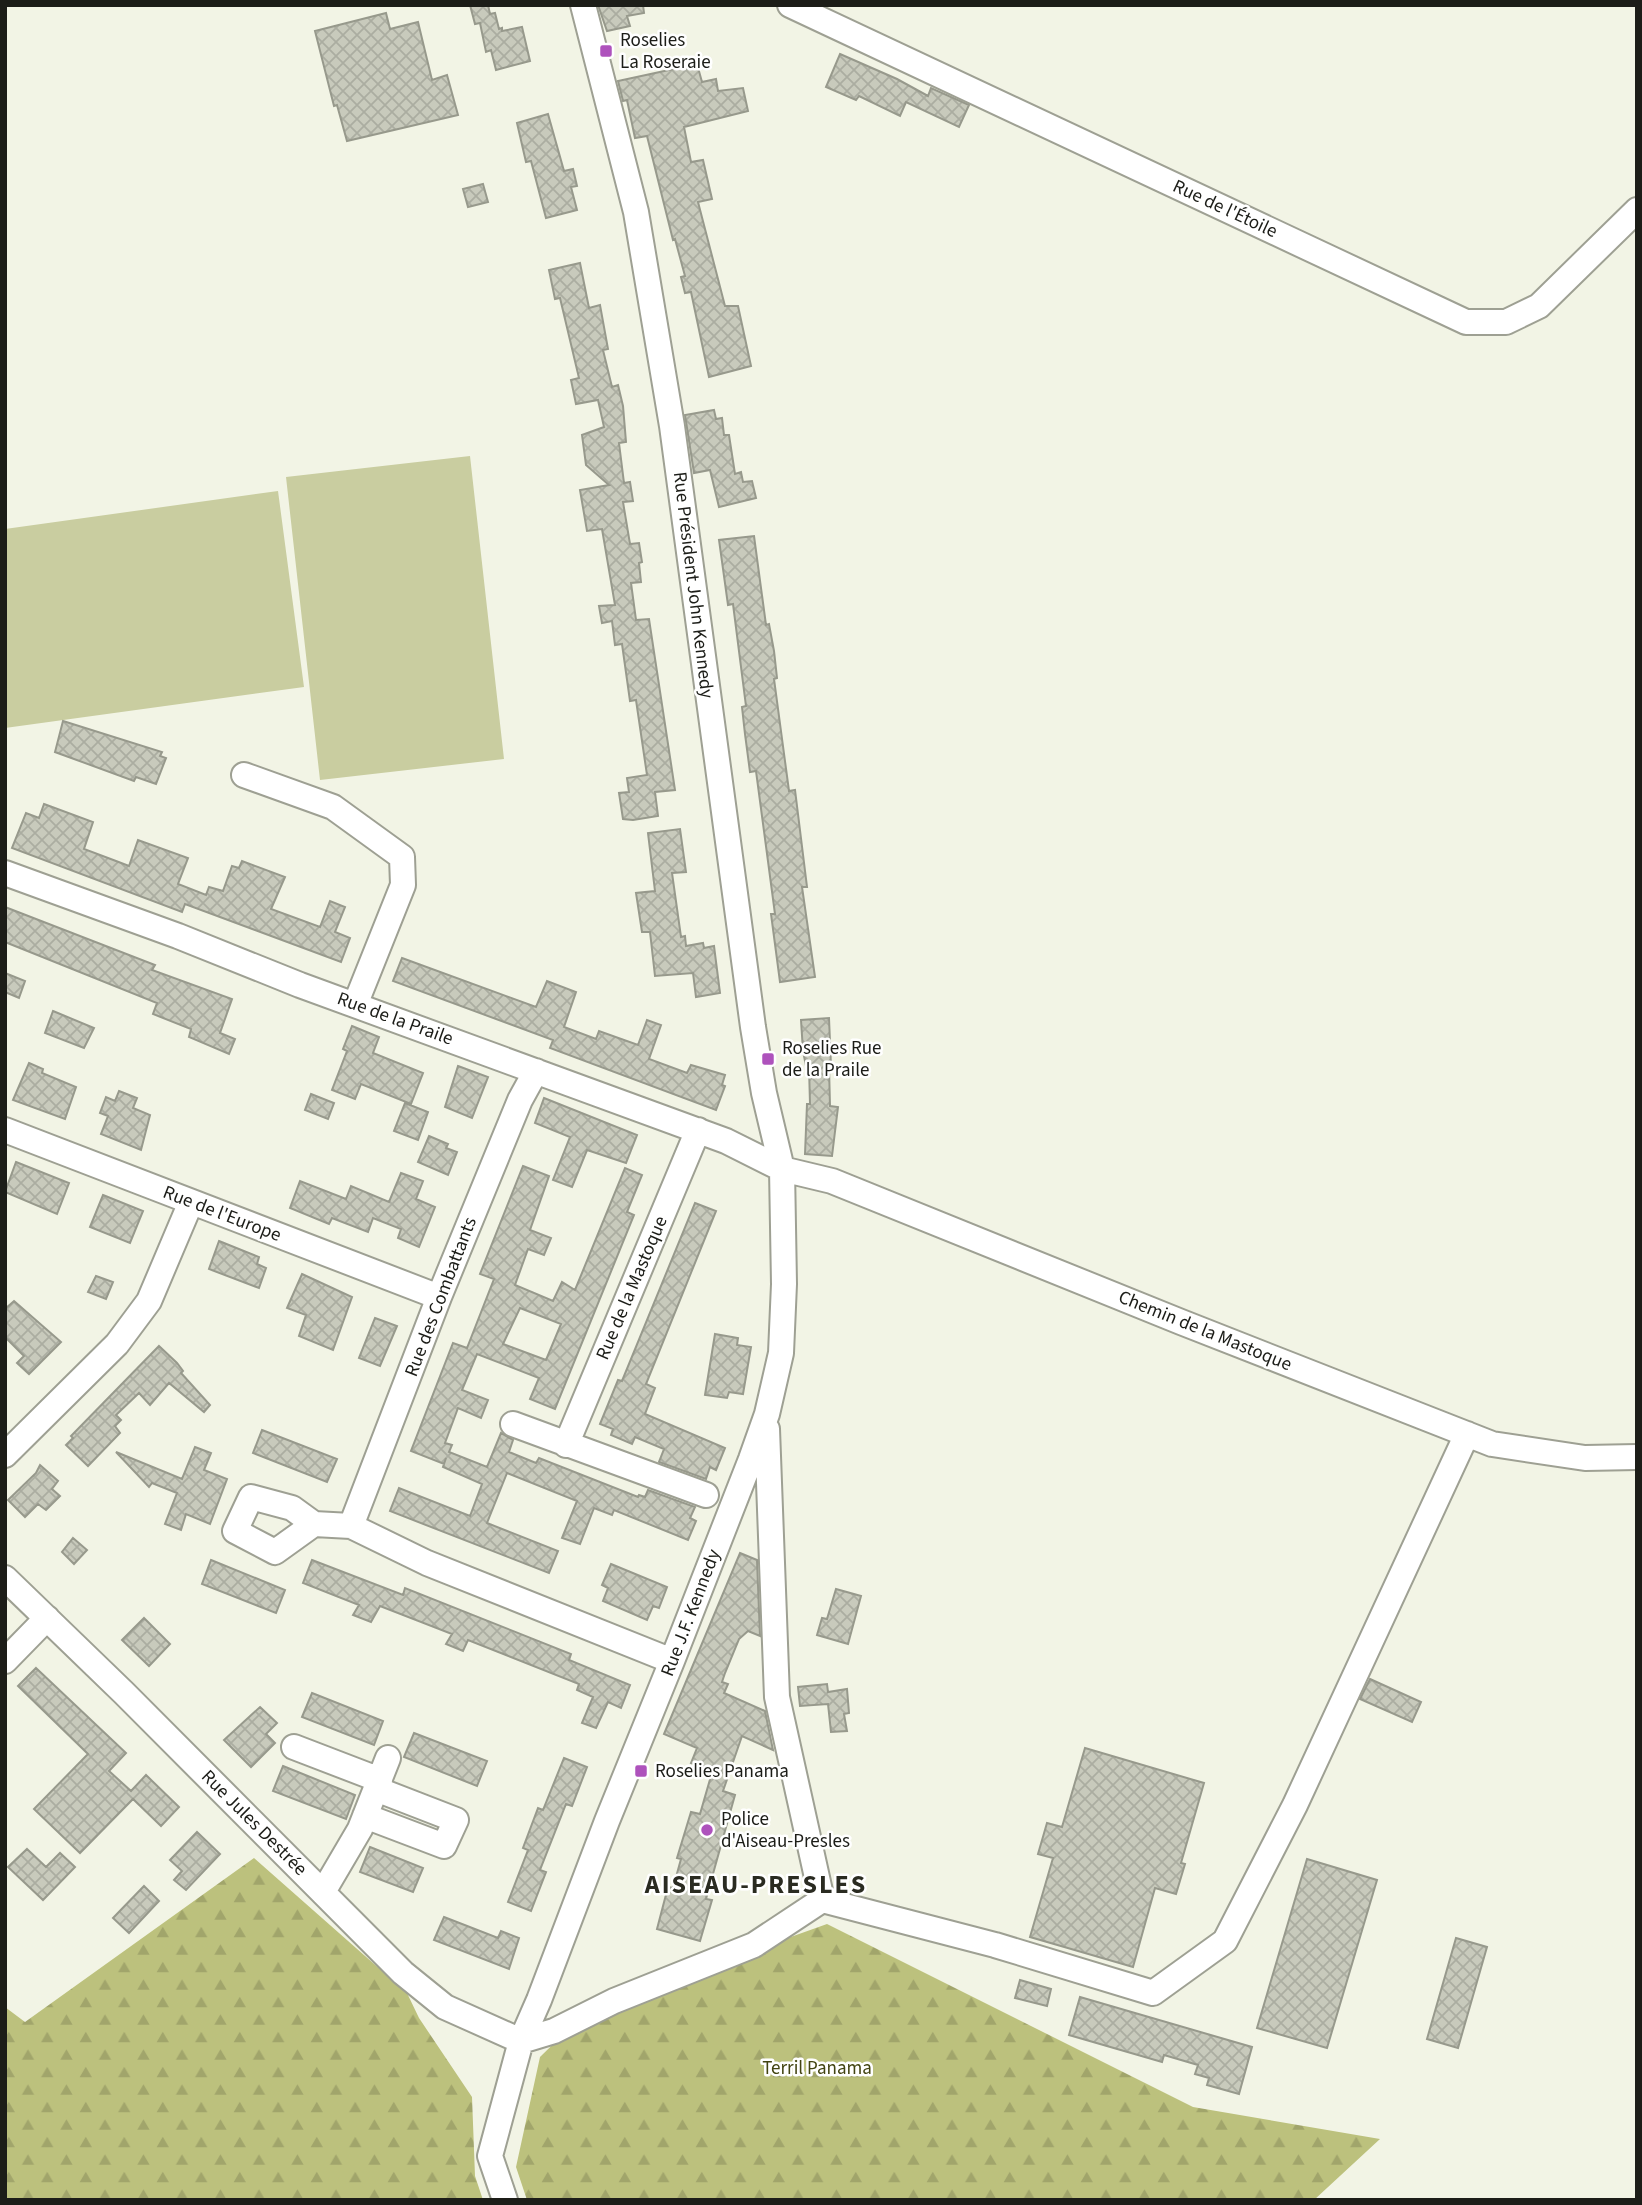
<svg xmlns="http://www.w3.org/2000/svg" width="1642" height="2205" font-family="'Source Sans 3',sans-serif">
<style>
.forest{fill:url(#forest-firs)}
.garden{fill:#c9cda0}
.building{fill:url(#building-cross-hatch);stroke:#97998c;stroke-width:2;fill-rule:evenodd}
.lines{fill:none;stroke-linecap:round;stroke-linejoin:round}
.minor-casing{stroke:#9ea093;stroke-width:28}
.minor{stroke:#fff;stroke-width:24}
.poi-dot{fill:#ae52bc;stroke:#fff;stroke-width:2.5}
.labels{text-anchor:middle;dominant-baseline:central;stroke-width:5;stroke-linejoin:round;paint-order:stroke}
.poi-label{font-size:19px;fill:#1c1d18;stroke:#fff;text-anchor:start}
.street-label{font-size:19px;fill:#1c1d18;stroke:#fff}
.park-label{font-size:19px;fill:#424411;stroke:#fff}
.district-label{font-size:26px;font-weight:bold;letter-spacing:2px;fill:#2a2b21;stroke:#fff}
</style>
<defs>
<pattern id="forest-firs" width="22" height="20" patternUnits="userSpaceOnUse" patternTransform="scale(1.75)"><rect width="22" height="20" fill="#bcc17d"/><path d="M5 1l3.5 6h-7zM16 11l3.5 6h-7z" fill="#a1a56b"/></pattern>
<pattern id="building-cross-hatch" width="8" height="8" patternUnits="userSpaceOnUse" patternTransform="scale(1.75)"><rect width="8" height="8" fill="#c8cabc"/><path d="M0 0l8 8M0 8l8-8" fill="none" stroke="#abada1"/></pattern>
</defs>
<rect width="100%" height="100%" fill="#f2f4e5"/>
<!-- forest -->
<path class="forest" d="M254,1858L407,1993L419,2018L472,2097L475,2176L483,2200H5V2007L25,2022Z
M827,1924L1193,2107L1380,2139L1314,2200H527L516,2167L540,2057L589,2009Z"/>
<!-- garden -->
<path class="garden" d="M470,456L504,759L320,780L286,477Z
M278,491L304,687L5,728V529Z"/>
<!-- building -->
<path class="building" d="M470,5H488L490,14L495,13L499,29L502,28V31L522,27L530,61L496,70L491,50L486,52L480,23L475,24Z
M598,5H643L644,13L627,16L630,26L607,31Z
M386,13L390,29L418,22L432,80L447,75L458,115L347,141L337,105L334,106L315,31Z
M840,54L897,79L928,96L931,88L969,105L959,127L906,102L900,116L859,96L856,100L826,87Z
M697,64L702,82L716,79L718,91L743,88L748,111L684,127L691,162L703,160L712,199L698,202L725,306H738L751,366L709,377L691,292L685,293L681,277L685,276L675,239L673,240L647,136L635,138L627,100L623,101L618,81Z
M548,114L564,171L573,169L577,186L571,187L577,210L546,218L531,161L526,162L517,123Z
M483,184L488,202L468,207L463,189Z
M580,263L589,308L600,305L608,349L603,350L612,387L618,385L623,406L626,442L619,443L624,483L630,482L633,501L623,502L630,544L639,543L642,562L639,563L641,582L631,583L636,620L649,619L675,790L655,792L658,816L633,820L623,819L619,793L629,792L627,778L647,775L636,700L630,701L622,644L615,645L612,621L602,623L599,606L615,605L602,529L587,531L580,490L609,485L586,465L582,435L604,427L598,400L576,404L571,380L579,378L560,298L555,299L549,270Z
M714,410L716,419L722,418L724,435H729L735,474L741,472L743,482L752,481L756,498L719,507L710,470L694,473L685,415Z
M754,536L766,625L769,624L774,651L777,678L774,679L789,791L795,790L807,887H802L815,977L780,982L771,914H775L756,771L750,772L745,734L742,707L746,706L733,604L728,605L719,540Z
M63,721L162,752L160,756L166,758L156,784L136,777L134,781L55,752Z
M44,804L93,822L84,849L116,861L129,866L138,840L188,858L178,884L206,895L209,887L223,891L232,866L239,868L242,861L285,877L271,909L320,927L330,901L345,907L335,932L350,938L341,962L185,904L182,912L12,848L26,813L39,818Z
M680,829L686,872L672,873L681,937L685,936L686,946L703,943L704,948L714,946L720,993L696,997L693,973L655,976L650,932H642L636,893L655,891L648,833Z
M5,907L155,965L152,970L232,999L220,1033L235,1039L229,1054L189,1037L191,1029L153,1014L157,1003L5,942Z
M402,958L536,1007L547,981L576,992L564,1027L596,1039L599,1031L638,1045L647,1020L661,1025L649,1059L687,1073L691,1065L725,1075L722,1085L725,1086L716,1110L550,1048L553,1040L393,981Z
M5,973L25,981L19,998L5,992Z
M53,1011L94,1028L84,1048L45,1033Z
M829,1018L831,1066H829L830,1106L838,1107L832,1156L805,1154L807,1104H810L809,1067L806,1066L803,1051L801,1020Z
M352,1026L379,1037L373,1053L423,1073L411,1104L361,1084L355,1099L332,1090L347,1051L343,1049Z
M29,1063L43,1069L42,1073L76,1087L65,1119L13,1100Z
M458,1066L488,1077L472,1118L445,1107Z
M119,1091L137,1098L133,1108L150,1115L141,1150L101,1134L108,1116L100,1113L106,1097L115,1101Z
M311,1094L334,1103L328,1119L305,1110Z
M544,1098L637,1135L626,1163L587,1150L572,1187L553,1180L570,1137L535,1123Z
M405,1103L428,1112L418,1140L394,1131Z
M429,1136L448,1144L446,1148L457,1152L448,1175L418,1162Z
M16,1162L69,1183L57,1214L5,1192Z
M523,1166L549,1176L530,1230L551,1238L544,1255L528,1249L515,1285L553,1301L562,1282L575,1290L625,1168L642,1175L627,1212L634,1215L555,1409L530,1399L539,1378L477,1354L462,1390L488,1400L481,1418L458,1408L445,1443L452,1445L449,1452L487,1467L501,1433L513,1440L509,1452L536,1463L539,1458L638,1497L639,1495L645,1497L648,1490L695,1507L690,1518L696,1521L688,1540L614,1510L612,1515L594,1508L580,1544L562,1538L577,1501L507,1473L487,1523L558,1551L549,1573L390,1511L399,1488L470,1516L482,1484L443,1467L446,1458L444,1464L411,1451L453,1343L467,1348L494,1279L480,1274ZM520,1308L561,1324L546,1360L503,1344Z
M401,1173L423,1181L416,1199L435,1207L419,1247L398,1238L401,1229L373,1218L368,1232L332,1218L329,1224L290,1208L300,1181L346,1199L351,1186L389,1202Z
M103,1195L143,1211L130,1243L90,1227Z
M695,1203L716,1211L646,1384L655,1388L645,1414L725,1448L716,1470L710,1467L706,1479L659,1462L664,1449L635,1437L632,1444L611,1435L613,1429L600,1424L618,1380L622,1381Z
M219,1241L259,1257L257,1264L266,1268L259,1288L209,1269Z
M302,1274L352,1297L333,1350L299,1336L306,1315L287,1308Z
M96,1276L113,1282L106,1299L88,1292Z
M14,1301L61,1342L29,1374L17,1363L24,1356L5,1337V1309Z
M375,1318L397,1326L380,1366L359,1358Z
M715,1334L738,1338L737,1345L751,1347L743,1394L729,1392L727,1398L705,1395Z
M159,1346L177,1363L183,1371L181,1373L210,1405L204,1412L169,1383L150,1405L139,1393L116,1415L121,1420L115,1426L120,1433L88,1466L66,1445L73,1438L71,1436Z
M262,1430L337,1459L327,1482L253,1453Z
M195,1447L211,1453L204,1470L227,1479L210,1524L186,1514L181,1530L165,1524L177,1493L152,1483L149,1487L116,1452L182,1479Z
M40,1465L58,1481L52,1489L60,1496L46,1510L38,1504L25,1517L8,1500L36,1473Z
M73,1538L87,1550L74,1564L62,1552Z
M740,1553L757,1560L760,1636L748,1631L739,1639L725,1673L722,1682L728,1684L724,1693L765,1711L773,1750L742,1736L723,1791L735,1795L706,1899L712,1900L700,1941L657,1929L668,1887L673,1888L681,1859L677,1858L691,1812L700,1814L713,1769L691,1763L697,1748L664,1734Z
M211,1560L285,1590L276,1613L202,1584Z
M312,1560L403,1595L405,1588L571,1654L569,1660L630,1685L621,1708L608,1702L596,1728L582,1723L593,1697L577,1690L579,1684L468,1640L463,1651L446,1644L452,1634L380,1606L371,1622L353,1615L359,1605L303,1583Z
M611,1564L667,1587L659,1608L653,1606L647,1620L603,1601L608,1588L602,1585Z
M836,1589L861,1596L848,1644L817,1635L822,1618L827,1619Z
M144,1618L170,1644L149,1666L122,1640Z
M36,1668L126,1753L109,1771L131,1791L146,1775L179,1807L161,1826L133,1799L80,1853L34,1809L88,1754L18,1686Z
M1370,1679L1421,1702L1412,1722L1360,1699Z
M827,1684L828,1692L847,1689L849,1713L844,1714L847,1731L831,1732L828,1704L800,1706L798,1687Z
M312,1693L383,1721L374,1745L302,1717Z
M260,1707L277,1723L266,1734L275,1743L251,1767L224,1740Z
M414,1733L487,1761L477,1786L404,1757Z
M1085,1748L1204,1783L1181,1863L1185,1864L1176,1894L1155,1888L1133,1967L1030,1937L1053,1858L1038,1854L1047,1823L1062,1827Z
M564,1758L587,1767L572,1806L566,1804L540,1870L546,1872L531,1911L508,1902L528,1850L523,1848L538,1808L543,1810Z
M283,1766L355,1795L346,1819L273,1791Z
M197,1832L220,1854L186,1890L174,1880L182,1871L170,1860Z
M370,1847L423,1868L413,1892L360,1872Z
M27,1849L46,1867L60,1853L75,1867L43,1900L8,1867Z
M1307,1859L1377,1880L1327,2048L1257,2028Z
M144,1886L159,1901L129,1933L113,1918Z
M444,1917L498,1938L501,1931L519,1938L509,1969L434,1940Z
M1456,1938L1487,1947L1458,2048L1427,2039Z
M1020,1980L1051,1989L1047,2006L1015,1998Z
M1080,1997L1252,2047L1239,2094L1207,2085L1209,2078L1195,2074L1198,2065L1164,2055L1162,2062L1069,2035Z"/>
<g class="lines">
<defs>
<path id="minor" d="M790,5L1466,322H1506L1539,306L1637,210
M244,775L333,807L402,857L403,885L355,1005
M5,873L178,936L300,985L726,1141L782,1169L832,1181L1181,1322L1492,1444L1585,1458L1637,1457
M536,1071L520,1100L439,1297L351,1526L427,1563L672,1661
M5,1130L439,1297
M513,1424L706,1495
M566,1445L698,1130
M5,1455L117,1344L149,1301L191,1202
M314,1524L275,1552L235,1531L251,1497L292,1508L314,1524L351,1526
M5,1578L124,1693L403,1973L445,2007L521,2041
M5,1661L47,1618
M294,1747L380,1780
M365,1816L444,1846L456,1820L376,1789
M323,1892L360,1829L388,1758
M822,1900L995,1945L1153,1993L1225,1941L1295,1805L1467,1434
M521,2041L554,2031L614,2001L754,1945L822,1900L777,1697L767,1429
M505,2200L490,2156L521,2041L539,2000L607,1821L672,1661L751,1459L767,1414L781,1353L784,1284L782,1169L764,1093L753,1027L672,426L636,212L583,5"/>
</defs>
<!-- minor casing -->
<use href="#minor" class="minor-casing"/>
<!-- minor -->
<use href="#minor" class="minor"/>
</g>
<!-- markers -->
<g class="poi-dot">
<rect x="599" y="44" width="14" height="14" rx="3.5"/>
<rect x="761" y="1052" width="14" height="14" rx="3.5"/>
<rect x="634" y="1764" width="14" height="14" rx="3.5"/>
<circle cx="707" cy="1830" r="7"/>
</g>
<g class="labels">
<!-- poi labels -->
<g class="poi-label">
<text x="620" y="40">Roselies<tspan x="620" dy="22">La Roseraie</tspan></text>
<text x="782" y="1048">Roselies Rue<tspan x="782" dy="22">de la Praile</tspan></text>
<text x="655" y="1771">Roselies Panama</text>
<text x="721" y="1819">Police<tspan x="721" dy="22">d'Aiseau-Presles</tspan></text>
</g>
<!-- street labels -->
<g class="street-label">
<text transform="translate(1225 209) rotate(25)">Rue de l'Étoile</text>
<text transform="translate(693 585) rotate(83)">Rue Président John Kennedy</text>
<text transform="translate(395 1019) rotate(20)">Rue de la Praile</text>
<text transform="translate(222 1214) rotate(21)">Rue de l'Europe</text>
<text transform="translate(632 1288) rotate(-67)">Rue de la Mastoque</text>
<text transform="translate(441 1297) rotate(-69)">Rue des Combattants</text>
<text transform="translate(1205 1331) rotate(22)">Chemin de la Mastoque</text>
<text transform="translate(691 1613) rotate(-69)">Rue J.F. Kennedy</text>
<text transform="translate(254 1823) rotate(45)">Rue Jules Destrée</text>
</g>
<!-- park labels -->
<g class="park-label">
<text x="817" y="2068">Terril Panama</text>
</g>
<!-- district labels -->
<g class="district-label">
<text x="756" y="1884">AISEAU-PRESLES</text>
</g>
</g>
<!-- border -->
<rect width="1642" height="2205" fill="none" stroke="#1c1d18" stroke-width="14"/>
</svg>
